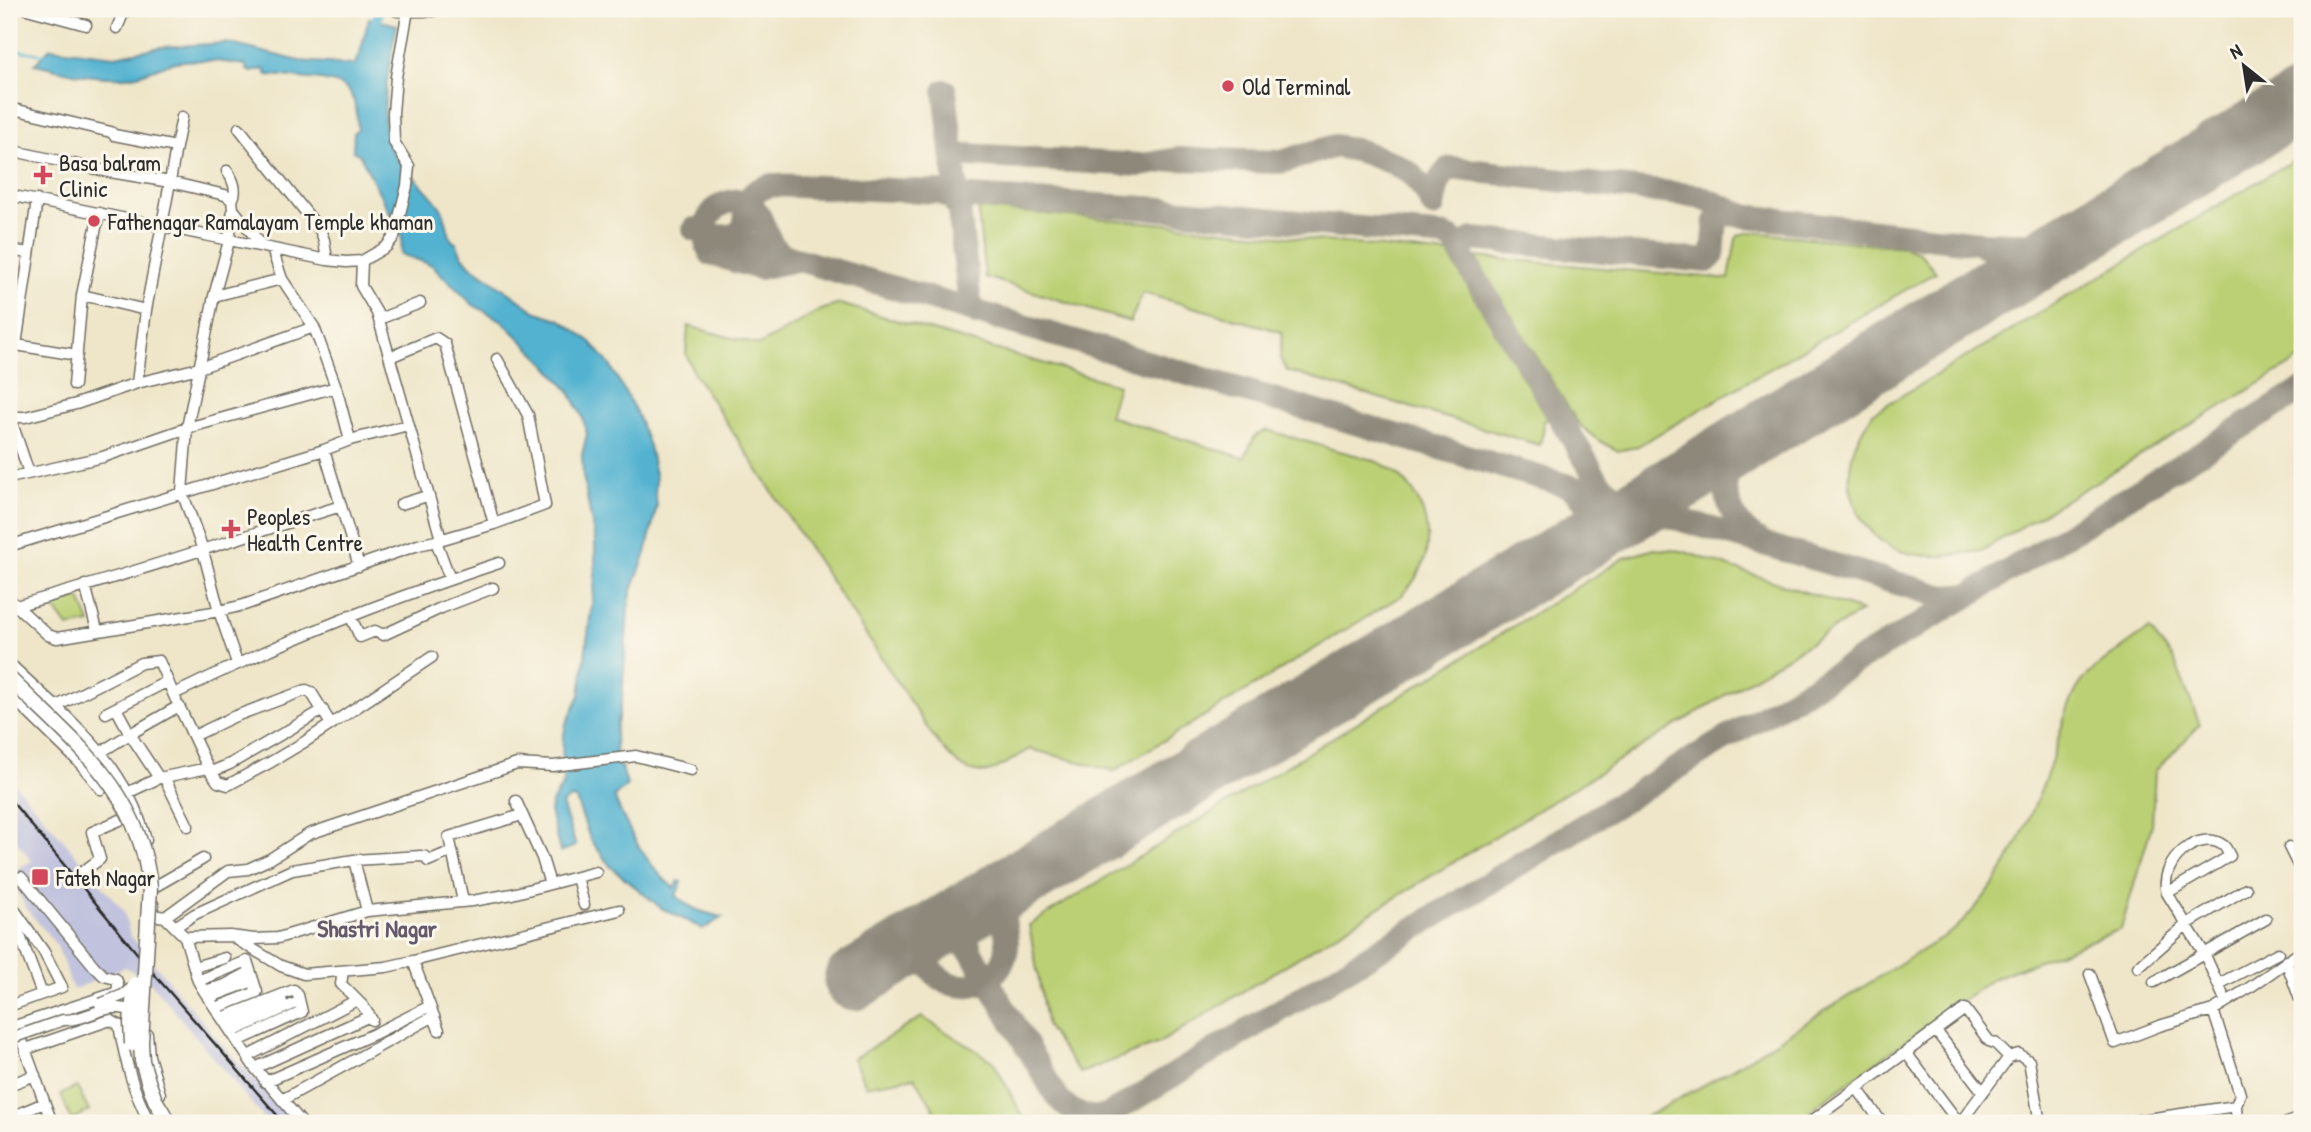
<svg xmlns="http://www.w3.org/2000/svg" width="2311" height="1132" font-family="'Patrick Hand',sans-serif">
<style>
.industrial{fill:#c1c2dd}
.green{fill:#bbd074;stroke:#737e50;stroke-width:2}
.water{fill:#52b2d0;stroke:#3e6e7e;stroke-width:2}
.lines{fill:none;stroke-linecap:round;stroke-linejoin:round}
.stream{stroke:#52b2d0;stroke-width:2.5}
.canal{stroke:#52b2d0;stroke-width:10}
.taxiway{stroke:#8d887a;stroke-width:24}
.runway{stroke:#8d887a;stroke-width:61}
.minor-casing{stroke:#706c62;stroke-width:13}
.major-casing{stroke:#706c62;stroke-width:17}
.minor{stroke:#fff;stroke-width:10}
.major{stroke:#fff;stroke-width:14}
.rail{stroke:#2b2b2b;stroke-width:2.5}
.minor-bridge-casing{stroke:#706c62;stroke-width:13;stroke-linecap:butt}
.major-bridge-casing{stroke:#706c62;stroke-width:17;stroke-linecap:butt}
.minor-bridge{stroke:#fff;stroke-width:10}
.major-bridge{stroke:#fff;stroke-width:14}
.poi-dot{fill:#d1495b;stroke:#fbf7ec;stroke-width:2.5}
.labels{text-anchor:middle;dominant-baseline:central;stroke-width:6;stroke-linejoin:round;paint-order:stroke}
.poi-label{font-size:23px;fill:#2b2b2b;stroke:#fbf7ec;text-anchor:start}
.neighbourhood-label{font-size:24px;font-weight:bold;fill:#645a6c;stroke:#fbf7ec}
</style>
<rect width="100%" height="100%" fill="#fbf7ec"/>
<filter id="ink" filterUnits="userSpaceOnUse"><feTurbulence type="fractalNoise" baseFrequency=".0143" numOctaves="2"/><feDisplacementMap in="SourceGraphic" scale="14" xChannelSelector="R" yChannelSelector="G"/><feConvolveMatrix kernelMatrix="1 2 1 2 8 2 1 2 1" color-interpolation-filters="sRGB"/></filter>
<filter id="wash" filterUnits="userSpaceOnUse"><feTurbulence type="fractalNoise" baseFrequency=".00686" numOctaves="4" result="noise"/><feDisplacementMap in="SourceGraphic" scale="28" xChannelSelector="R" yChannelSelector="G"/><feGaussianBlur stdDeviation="1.57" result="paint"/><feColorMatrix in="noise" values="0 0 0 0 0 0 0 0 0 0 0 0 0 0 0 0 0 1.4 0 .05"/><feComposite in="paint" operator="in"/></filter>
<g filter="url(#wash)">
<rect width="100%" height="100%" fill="#efe6c9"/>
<!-- industrial -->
<path class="industrial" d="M9,777L124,911L130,935L230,1054L298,1123H268L150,982L125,967L73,990L57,946L26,908L9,873L32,861L9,833Z"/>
<!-- green -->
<path class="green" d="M2302,155V358L1981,551C1955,555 1927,560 1901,551C1862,538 1843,495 1852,456C1855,440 1865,426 1873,413Z
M980,209L1166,224L1448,254L1548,419L1544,421L1543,434L1539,445L1287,371L1280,358L1282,332L1143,293L1130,322L985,277L978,212Z
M1750,232L1904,247L1919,252L1936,272L1636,447L1618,451L1595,438L1578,423L1475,257L1729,279L1736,239L1739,235Z
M840,304L1118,385L1109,416L1244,458L1255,436L1267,430C1290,437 1312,443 1335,450C1350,454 1368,457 1382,464C1408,477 1425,504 1427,533C1429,559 1419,578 1401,596L1114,771L1030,749C1017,756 1004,766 991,771C963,780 944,750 930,732L694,373L686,354L688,326L759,345L821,310Z
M1654,549L1682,551L1862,611L1159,1043L1080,1073L1047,1027L1029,925L1624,558Z
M80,598L90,623L68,627L52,605Z
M2149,629L2174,659L2200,725L2155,771L2152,824L2121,929L1992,979L1792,1123H1635L1724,1074L1954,930C2001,886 2026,831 2048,771C2058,744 2066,699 2085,678C2100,662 2130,643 2149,629Z
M922,1017L993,1061L1023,1117L1029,1123H942L915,1077L866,1086L853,1059Z
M77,1087L89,1111L71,1120L61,1094Z"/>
<!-- water -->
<path class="water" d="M369,18L397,25C391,54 378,116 388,143C394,162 431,190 442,210C447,219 447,231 452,241L456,243L461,254L470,265L535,311L561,320L591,342L610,365L636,412L649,446L656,479L655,494L657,505L646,553L632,590L628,608L622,699L615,733L616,764L622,768L627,785L614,797C628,830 646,865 674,888L679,881L682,882L676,895C687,908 706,914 723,917L703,929L661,908L611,867L590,839L576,799L570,798L562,804L576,846L560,852L550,811L552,802L564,783L562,758L563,739L566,724L580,695L595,580V541L583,476L582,455L587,434L583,418L570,392L546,364L501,320L473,305L432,265L401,254L402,237L360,155L353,151L354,132L358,129C355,91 351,83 312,79C297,78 283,75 267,75L264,69L252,72L247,70L246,65C222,62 200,58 176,62C158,66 143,76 125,77C90,79 67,71 35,64L50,48L115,56L161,47L227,43L300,61L354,65L360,53Z"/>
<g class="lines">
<!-- stream -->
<path class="stream" d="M9,49L47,55"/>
<!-- canal -->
<path class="canal" d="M374,32L379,9"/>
<!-- taxiway -->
<path class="taxiway" d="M945,91L969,296L970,303L978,314
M954,167L955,161L965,155L1141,165L1178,159L1281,162L1335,146L1360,151L1393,163L1411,174L1424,189L1433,206C1436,191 1437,178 1450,168L1698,196L1748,217
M959,210L963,201L971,197L1162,209L1445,236L1454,242
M694,229L1603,496L1630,502L1652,499
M718,236C757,238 739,211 752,195C757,189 765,187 772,185L941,192L954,200L959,210
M1452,239L1600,484L1619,498
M1979,243C1993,251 1999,258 2002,274L1994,287
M1461,254L1462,247L1473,239L1707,261L1713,255L1716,220L1722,215L1729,214L1979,243L2046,245L2064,242L2083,234
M786,256C781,253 777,251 773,246C761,228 760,191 726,203C717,206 710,213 707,222C702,234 706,243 711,254L759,268L796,260
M1743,443C1713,469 1725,522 1758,540
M1570,487C1596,507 1593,518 1577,544
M1628,513L1635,510L1651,511L1941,596L1951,597L1967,595
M1023,877C1003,885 953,899 939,911C927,920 921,935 923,949C925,962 932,973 943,980C970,996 1004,977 1007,947C1008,934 1002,923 1005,910C1009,895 1017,884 1028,874
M923,937C943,933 957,937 971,952L1055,1094C1069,1112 1082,1119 1105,1117L1728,737L1971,594L2302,390
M971,952C964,933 967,918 981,903"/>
<!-- runway -->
<path class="runway" d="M854,980L1652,499L1994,287L2302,101"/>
</g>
</g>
<g filter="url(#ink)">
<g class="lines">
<defs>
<path id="minor" d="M27,9L86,25
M117,28L125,9
M9,108L111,132L114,135L176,147L170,182L225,195L232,200L233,209L229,241L214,296L187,428L182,492L202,547L219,611L57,638L48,635L9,599
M239,128L320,230L324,240L327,260
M176,147L182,117
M9,150L110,172L170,182L146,310L137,383
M227,171C233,179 238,191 232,200
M9,195L327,260L346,262L362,261L386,247L394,237L407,186L409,166L394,142L393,113L396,77L408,10
M233,209L263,247
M272,249L282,279L314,327
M9,250L29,253
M362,261L361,286L377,313L441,539
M82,295L146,310
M214,296L282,279
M379,319L420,303
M9,344L16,345L37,200
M16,345L77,355
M390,357L436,338L445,344L494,524
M74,385L82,295L99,213
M9,417H25L76,404L137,383L199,368L314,327L336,387L350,440
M10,417L29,473
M9,478L103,457L187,428L336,387
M401,504L427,496
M341,506L359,566
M436,541L494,524L545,505L528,415L497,359
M9,546L324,450L350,440L408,425
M85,585L97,630
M12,607C123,577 231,540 341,506L324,450
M350,615L360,637L375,631L383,635L441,608L493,588
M9,663C66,718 124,758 146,840
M237,663L219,611L244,605L418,545L436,541L450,579
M9,694L80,763L101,789L115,782
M174,694C280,642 386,600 499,563
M57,706L141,663L159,661L176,700
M106,713L168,681
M194,736L233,717L306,690L311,692L331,724
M101,752L130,734L116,708
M211,772L230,764L323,710
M164,777L188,826
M159,778L130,734L179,706L208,768L218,782L228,785L271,762L306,741L432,657
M127,793L159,778L208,768
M516,801L542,858L550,884
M2289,847L2302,873
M354,860L367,911
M81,873L100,859L92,832L134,814
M21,877L94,966L104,976L116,979L118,984L117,998
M577,877L584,905
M154,887L203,859
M2167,893L2230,856C2228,853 2227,849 2224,846C2202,827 2158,860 2167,893L2204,953L2226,1002
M463,901L449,837L522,815
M9,902L44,952L62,987L9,1006
M153,904V915L165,917L185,937L198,981L204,991L255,1068L302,1123
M11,912L42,994
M165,917L228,871L248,869L270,859L309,834L517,764L553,766L636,756L691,770
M175,927L195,914L292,870L354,860L421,856L426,857L428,861L452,851
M185,937L230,936L254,939L278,938L367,911L472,901L512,894L596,872
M236,939L281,966L304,974L386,967L413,961L439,1030
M413,961L619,910
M2286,961L2302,1005
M194,967L225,958
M2138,967L2187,924L2246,889
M343,972L341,984L363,1006L372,1020
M2090,974L2115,1043L2159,1026L2213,1010L2249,988L2302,951
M198,981L247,961L257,992L216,1008
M2154,982L2266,919
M2219,984L2278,953
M204,991L225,985L250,972
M208,998L253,981
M2213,1010L2240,1094L2236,1106L2237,1123
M222,1018L294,990L298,995L302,1012L238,1041
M226,1024L282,1002
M17,1027L52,1123
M9,1028L118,992
M1936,1031L1983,1092
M232,1032L298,1002
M147,1034L149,1056L160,1094
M26,1049L110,1020L119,1025C125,1060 133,1092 150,1123
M1907,1054L1959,1123
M248,1056L357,1000
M255,1068L370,1016
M265,1082L374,1034L430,1006
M9,1085L35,1075
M1857,1088L1882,1123
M282,1100L434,1016
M9,1118L44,1103
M1809,1123L1965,1009L1989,1041L1995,1043L2009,1057
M1960,1123L2009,1057L2019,1054L2029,1061L2040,1123
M2120,1123L2236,1106
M2287,1123L2302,1117"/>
<path id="major" d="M397,9H434"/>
</defs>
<!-- minor casing -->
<use href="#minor" class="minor-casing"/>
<!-- major casing -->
<use href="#major" class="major-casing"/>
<!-- minor -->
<use href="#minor" class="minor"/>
<!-- major -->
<use href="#major" class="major"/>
<!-- rail -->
<path class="rail" d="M9,798L159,980L284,1123"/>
<defs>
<path id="minor-bridge" d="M100,1004L123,995L134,986
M9,1039L63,1020C89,1021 104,1000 132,1011"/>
<path id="major-bridge" d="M9,678C73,742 140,789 150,887L141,1043L142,1061L149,1084L155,1100L166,1118
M132,1044L131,1022L135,984"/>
</defs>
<!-- minor-bridge casing -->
<use href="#minor-bridge" class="minor-bridge-casing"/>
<!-- major-bridge casing -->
<use href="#major-bridge" class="major-bridge-casing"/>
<!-- minor-bridge -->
<use href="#minor-bridge" class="minor-bridge"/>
<!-- major-bridge -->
<use href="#major-bridge" class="major-bridge"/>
</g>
</g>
<!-- markers -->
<g class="poi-dot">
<circle cx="1228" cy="86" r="7"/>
<path d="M39.5 164.5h7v7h7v7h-7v7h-7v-7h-7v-7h7z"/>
<circle cx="94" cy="221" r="7"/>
<path d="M227.5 518.5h7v7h7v7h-7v7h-7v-7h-7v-7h7z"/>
<rect x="31" y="868" width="18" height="18" rx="3.5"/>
</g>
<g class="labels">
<!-- poi labels -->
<g class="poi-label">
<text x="1242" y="86">Old Terminal</text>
<text x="59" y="162">Basa balram<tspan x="59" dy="26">Clinic</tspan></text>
<text x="108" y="221">Fathenagar Ramalayam Temple khaman</text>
<text x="247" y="516">Peoples<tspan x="247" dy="26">Health Centre</tspan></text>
<text x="56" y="877">Fateh Nagar</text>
</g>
<!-- neighbourhood labels -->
<g class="neighbourhood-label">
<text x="377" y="928">Shastri Nagar</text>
</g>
</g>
<!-- margin -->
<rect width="2311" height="1132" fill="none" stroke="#fbf7ec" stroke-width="35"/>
<!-- north arrow -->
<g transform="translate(2244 66) rotate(330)" stroke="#fbf7ec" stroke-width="5" paint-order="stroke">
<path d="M0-5L12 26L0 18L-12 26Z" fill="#2b2b2b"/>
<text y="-10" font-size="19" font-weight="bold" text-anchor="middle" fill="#2b2b2b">N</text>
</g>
</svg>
